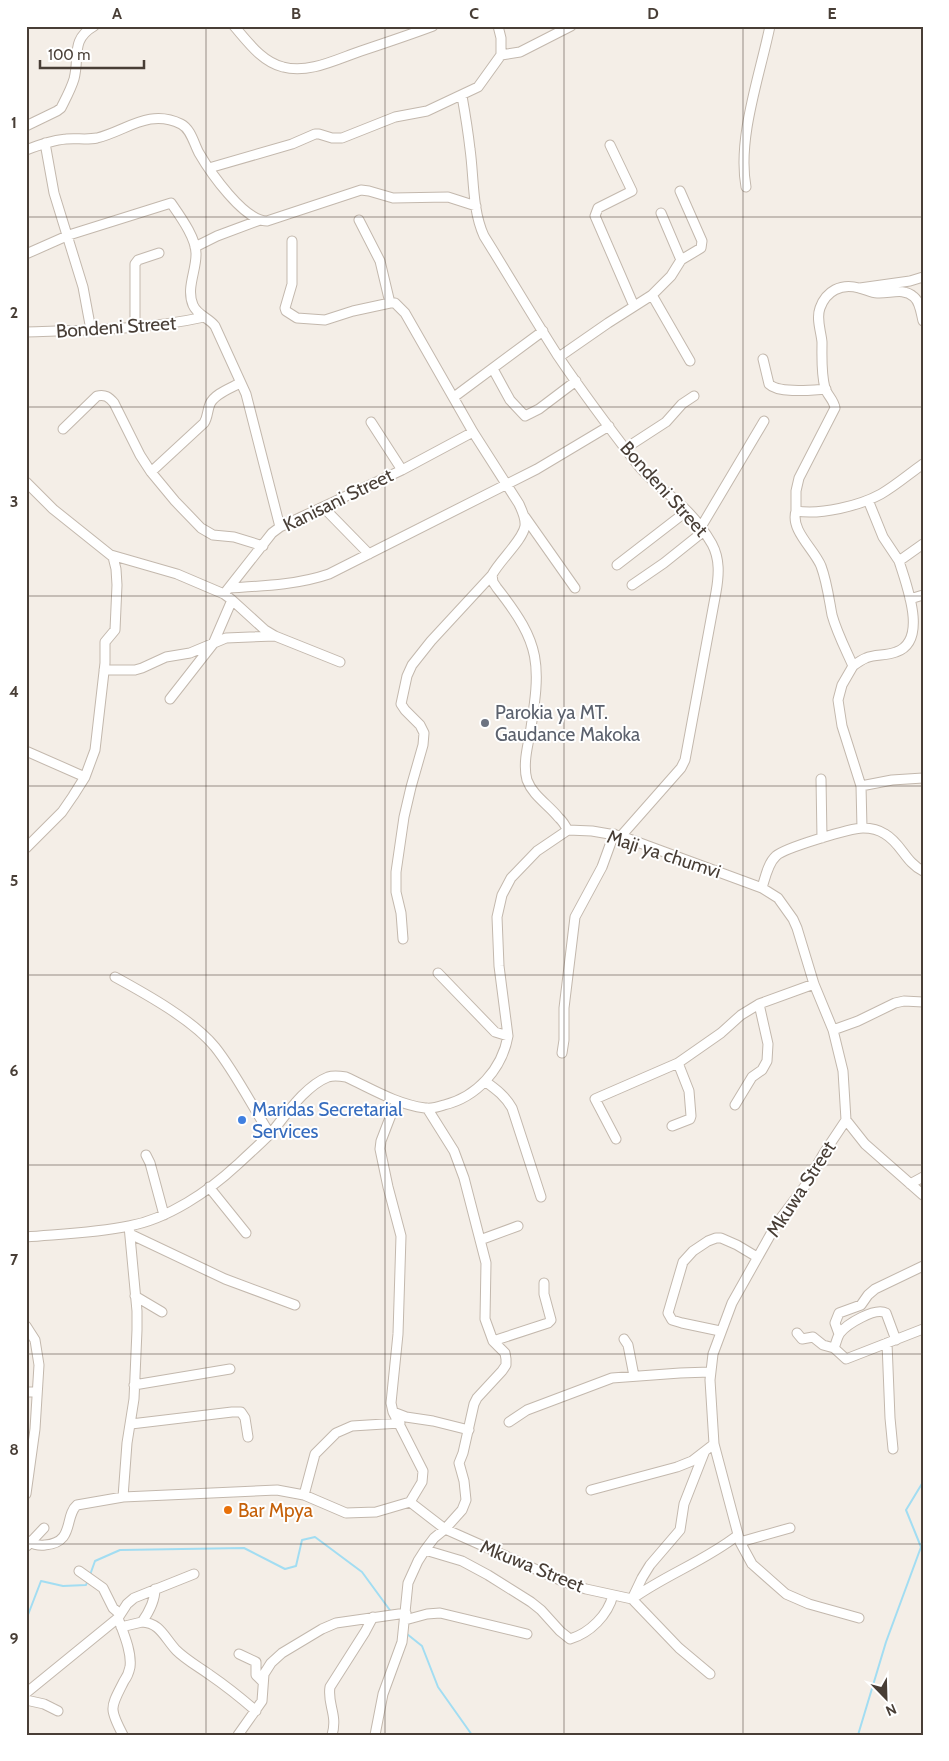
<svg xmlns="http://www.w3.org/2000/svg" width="949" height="1761" font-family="Cabin,sans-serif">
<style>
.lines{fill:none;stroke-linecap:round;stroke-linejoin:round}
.stream{stroke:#a2ddf2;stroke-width:2}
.minor-casing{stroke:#c3b8ad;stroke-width:11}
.minor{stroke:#fff;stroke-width:9}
.grid{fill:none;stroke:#483e36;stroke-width:1;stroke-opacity:0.55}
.worship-dot{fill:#6b7280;stroke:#fff;stroke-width:2}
.shop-dot{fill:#3f7fe0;stroke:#fff;stroke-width:2}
.food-dot{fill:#e8710a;stroke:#fff;stroke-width:2}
.labels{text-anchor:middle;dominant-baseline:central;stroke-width:4;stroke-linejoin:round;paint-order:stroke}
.street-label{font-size:19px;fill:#483e36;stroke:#fff}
.worship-label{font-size:19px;fill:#5b616d;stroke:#fff;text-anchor:start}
.shop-label{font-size:19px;fill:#366cbe;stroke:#fff;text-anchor:start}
.food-label{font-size:19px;fill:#c56008;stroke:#fff;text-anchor:start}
.neatline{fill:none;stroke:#483e36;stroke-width:2}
.grid-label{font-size:16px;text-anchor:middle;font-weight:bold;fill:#483e36}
</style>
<rect width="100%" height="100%" fill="#f4eee7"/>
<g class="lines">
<!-- stream -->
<path class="stream" d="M90,1575L95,1561L120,1550L244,1548L285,1569L296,1566L302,1540L315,1537L362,1572L392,1613
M26,1620L41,1581L63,1586L86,1585L88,1580
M407,1634L422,1646L438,1687L472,1735
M858,1735L886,1642L921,1547L906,1510L923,1482"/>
<defs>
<path id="minor" d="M234,26C248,42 262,62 283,67C309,74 337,59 361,51C385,43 409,35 433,26
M501,55L520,52L571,26
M462,96C465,113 468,131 470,149C474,177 472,210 484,236C509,276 533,317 558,356C583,393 610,429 637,464C649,480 666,491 681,505C693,516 704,530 712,544C720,559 719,575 716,592L685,760L681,768L621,836
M26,126L57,111L61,108C66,98 71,89 74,79C80,57 70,40 94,26
M45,143L54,193L83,287L91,330
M610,145L632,191L598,208L595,216L634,306
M26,150C39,145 52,140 66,139C76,138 87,140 97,138C126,131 149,108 181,124C191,129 194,144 199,153C210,172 244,221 267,221L361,190L369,191L393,198L448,197L476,206
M209,168L292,144L315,134H319L332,138H342L395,117L427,111L478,87L501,55V38L498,26
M746,187C737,138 760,75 770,26
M661,213L681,260
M359,220L380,261L390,303H395L405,313L473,432L519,504C522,511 526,518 525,526C523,540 499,561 492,575L493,582L497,588C542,645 541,664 530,734C527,748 523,766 527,780C533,796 549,805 559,818C563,821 565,826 568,830
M292,241V284L285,308L286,311L297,318L325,320L353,311L390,303
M195,247L217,236L260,220
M26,254L69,235L171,203C180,216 197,239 196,255C196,271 186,289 193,305C197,315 209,318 215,326L246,394L280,527
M860,288L910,281L923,277
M652,295L690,361
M135,328V264L138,260L159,253
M26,332C86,330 146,330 204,317
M559,357L608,323L652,295L671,276L681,260L701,248L702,241L680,191
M763,359L769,384C779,394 812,390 826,389
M493,369L510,400L525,416L539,409L576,381
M454,397L543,331
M371,422L402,470
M63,429L97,396C105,394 109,397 114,403L140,455L151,472L175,501L201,528L213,535L234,537L263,546
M626,448L666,422L682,404L694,396
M151,472L204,423C208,417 207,411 210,404C214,394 231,388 240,383
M26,482L53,509L113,557L116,569L117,585L115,630L105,642V663L95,750L85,777L73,796L62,812L26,848
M868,500L883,537L899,561
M323,507L369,554
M796,511V491L799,478L835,408C834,400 827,395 825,388C821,373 822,357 822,342C821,331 816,319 820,308C826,291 841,283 859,288C865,289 871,293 877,293C890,294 903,287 914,297C920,302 921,313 923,321
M525,517L575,588
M701,527L764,421
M111,555L177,574L224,594L232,600L265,630L275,636L340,662
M617,565L687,511
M632,585L664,563L704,531
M229,588C262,586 297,585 329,574L537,469L609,426
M224,594L272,533L280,527L402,470L473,432
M910,599L923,595
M853,666C857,663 861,660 866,658C875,654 886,656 896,652C929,641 906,584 899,561L923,544
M104,670H135L142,668L166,657L190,653L226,638L275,636
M170,699L213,644L232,600
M26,751L85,777
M821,779L822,838
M861,786L892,780L923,778
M862,828L861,786L842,726L838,700L842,685L853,666C846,650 837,633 832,615C829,599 827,582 821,566C814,549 790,530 796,511C821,515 859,506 881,494C895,486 909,474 923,464
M762,888C765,878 768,863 776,856C784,848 851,828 863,828C870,828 879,830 885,834C901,843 906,863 923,871
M403,939L401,913L396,892V872L404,817L411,787L423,745L424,733L420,725L405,710L401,704L407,676L412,665L431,641L492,575
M438,973L495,1032L508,1036
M115,977C146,994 193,1020 215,1047C235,1072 252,1106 270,1134
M833,1030L858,1021L895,1003L904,1001L923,1002
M562,1053L564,1040V1008L575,917L602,867L614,834
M486,1082C497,1090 505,1096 512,1108L541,1197
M735,1105L752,1077L762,1070L767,1061L768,1044L759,1004
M846,1120L824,1153L805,1186L777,1223L732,1303L713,1354L710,1380L714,1444L740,1542L752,1564L786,1594L809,1604L859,1618
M672,1126L690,1119L691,1116L689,1091L678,1063L721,1033L741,1015L759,1004L814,984
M616,1139L595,1099L678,1063
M146,1155L150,1163L164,1215
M910,1184L923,1177
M209,1187L246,1233
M130,1234L225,1279L295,1305
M26,1237C60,1234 95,1233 129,1226C168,1219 209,1191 237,1165C249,1154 260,1144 271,1133C286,1115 305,1086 328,1077C334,1075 340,1076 346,1077C372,1089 396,1104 425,1108C431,1109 438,1107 444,1105C477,1097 502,1069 508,1036L499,966L497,917L502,895L511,878L537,851L568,830L592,831L621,836L762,888L778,898L793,919L797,928L814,984L833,1030L843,1071L846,1120L865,1144L923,1195
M480,1240L518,1226
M135,1296L162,1312
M26,1326L35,1340L39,1365L35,1429L26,1494
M720,1331L682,1323L672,1320L668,1313L683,1262L693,1251L708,1241L716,1238H721L737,1245L757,1257
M797,1333L802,1339L813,1337L823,1345L834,1348L846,1359L923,1329
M839,1334L835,1323L839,1313L861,1305L868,1295L875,1289L923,1266
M624,1339L628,1345L634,1376
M493,1341L548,1323L551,1320L544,1294V1283
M887,1343L890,1418L893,1449
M834,1348C836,1344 837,1337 840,1333C847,1324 875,1307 886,1313L896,1340
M134,1385L230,1369
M26,1392H37
M393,1412L406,1417L433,1421L469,1430
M509,1422L527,1410L612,1378L680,1373L710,1372
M131,1424L232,1412H241L245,1418L248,1437
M704,1453L684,1504L680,1530L650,1565L642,1578L632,1599L679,1648L710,1674
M591,1490L677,1467L692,1461L714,1444
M304,1495L315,1454L336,1433L352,1426L400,1423
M123,1497L127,1443L134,1399L137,1330V1311L129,1226
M410,1502L445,1529L462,1510L466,1500L464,1481L459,1463L463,1453L474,1404L477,1398L502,1371L506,1365V1359L505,1353L493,1341L485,1319L486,1263L464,1178L454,1151L427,1108
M26,1540C31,1544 39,1546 45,1545C75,1543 64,1516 77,1505L123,1497L277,1490L304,1495L346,1513L376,1512L410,1502L422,1482L423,1471L393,1412L391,1403L398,1334L401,1236L388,1187L380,1149L381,1141L396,1102
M740,1542L790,1528
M27,1546L44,1528
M425,1550L462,1561L488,1575L531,1602L541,1610L560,1631L570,1639C590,1633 608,1615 613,1595
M79,1571L103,1588L113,1608L120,1614
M405,1620L427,1614L440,1613L527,1634
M142,1622C160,1623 164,1637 176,1650C186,1660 199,1667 210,1675C226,1686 241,1698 256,1711
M121,1627L142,1622C149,1612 155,1601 155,1589
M239,1654L256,1662V1675L263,1682
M26,1693L118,1618
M26,1700L44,1704L58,1711
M123,1735C108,1707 111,1707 124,1681C127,1677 129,1672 130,1667C132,1652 123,1632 118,1618L127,1604L134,1598L194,1574
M238,1735L262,1701L264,1674L271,1663L282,1653L322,1629L336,1623L406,1613
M332,1735C338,1715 327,1704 330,1687L365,1632L373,1617
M375,1735L383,1694L402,1642L408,1583L418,1561L425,1550L434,1538L445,1529L562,1581L586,1589L632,1599C665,1575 705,1561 738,1535"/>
</defs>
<!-- minor casing -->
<use href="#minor" class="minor-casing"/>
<!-- minor -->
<use href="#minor" class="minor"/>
</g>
<!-- grid -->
<path class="grid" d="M206,26V1735M385,26V1735M564,26V1735M743,26V1735M26,217H923M26,407H923M26,596H923M26,786H923M26,975H923M26,1165H923M26,1354H923M26,1544H923"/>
<!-- markers -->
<circle class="worship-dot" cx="485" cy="723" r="5"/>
<circle class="shop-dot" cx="242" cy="1120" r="5"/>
<circle class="food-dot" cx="228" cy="1510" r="5"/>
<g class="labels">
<!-- street labels -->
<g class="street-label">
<text transform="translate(116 327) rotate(-4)">Bondeni Street</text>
<text transform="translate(664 489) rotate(48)">Bondeni Street</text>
<text transform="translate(338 500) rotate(-26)">Kanisani Street</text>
<text transform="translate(664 854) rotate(18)">Maji ya chumvi</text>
<text transform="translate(801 1189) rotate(-57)">Mkuwa Street</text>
<text transform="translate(532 1566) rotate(22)">Mkuwa Street</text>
</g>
<!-- worship labels -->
<g class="worship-label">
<text x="495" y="712">Parokia ya MT.<tspan x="495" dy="22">Gaudance Makoka</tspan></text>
</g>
<!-- shop labels -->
<g class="shop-label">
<text x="252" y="1109">Maridas Secretarial<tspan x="252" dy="22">Services</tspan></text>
</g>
<!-- food labels -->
<g class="food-label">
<text x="238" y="1510">Bar Mpya</text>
</g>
</g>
<!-- border -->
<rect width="949" height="1761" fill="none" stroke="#ffffff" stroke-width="55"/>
<!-- north arrow -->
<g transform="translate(886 1698) rotate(157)" stroke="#ffffff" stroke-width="4" paint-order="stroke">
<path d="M0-4L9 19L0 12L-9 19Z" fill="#483e36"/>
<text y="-8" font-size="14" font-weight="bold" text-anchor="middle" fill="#483e36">N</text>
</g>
<!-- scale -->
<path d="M40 60v8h104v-8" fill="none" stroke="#483e36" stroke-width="2.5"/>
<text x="48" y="60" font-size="15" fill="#483e36" stroke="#ffffff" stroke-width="4" paint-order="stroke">100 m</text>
<rect x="28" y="28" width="894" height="1706" class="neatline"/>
<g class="grid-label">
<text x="117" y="19">A</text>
<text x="296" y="19">B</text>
<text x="474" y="19">C</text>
<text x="653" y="19">D</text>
<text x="832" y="19">E</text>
<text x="14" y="128">1</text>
<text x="14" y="318">2</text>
<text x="14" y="507">3</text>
<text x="14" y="697">4</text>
<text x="14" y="886">5</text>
<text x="14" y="1076">6</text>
<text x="14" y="1265">7</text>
<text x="14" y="1455">8</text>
<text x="14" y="1644">9</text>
</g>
</svg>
